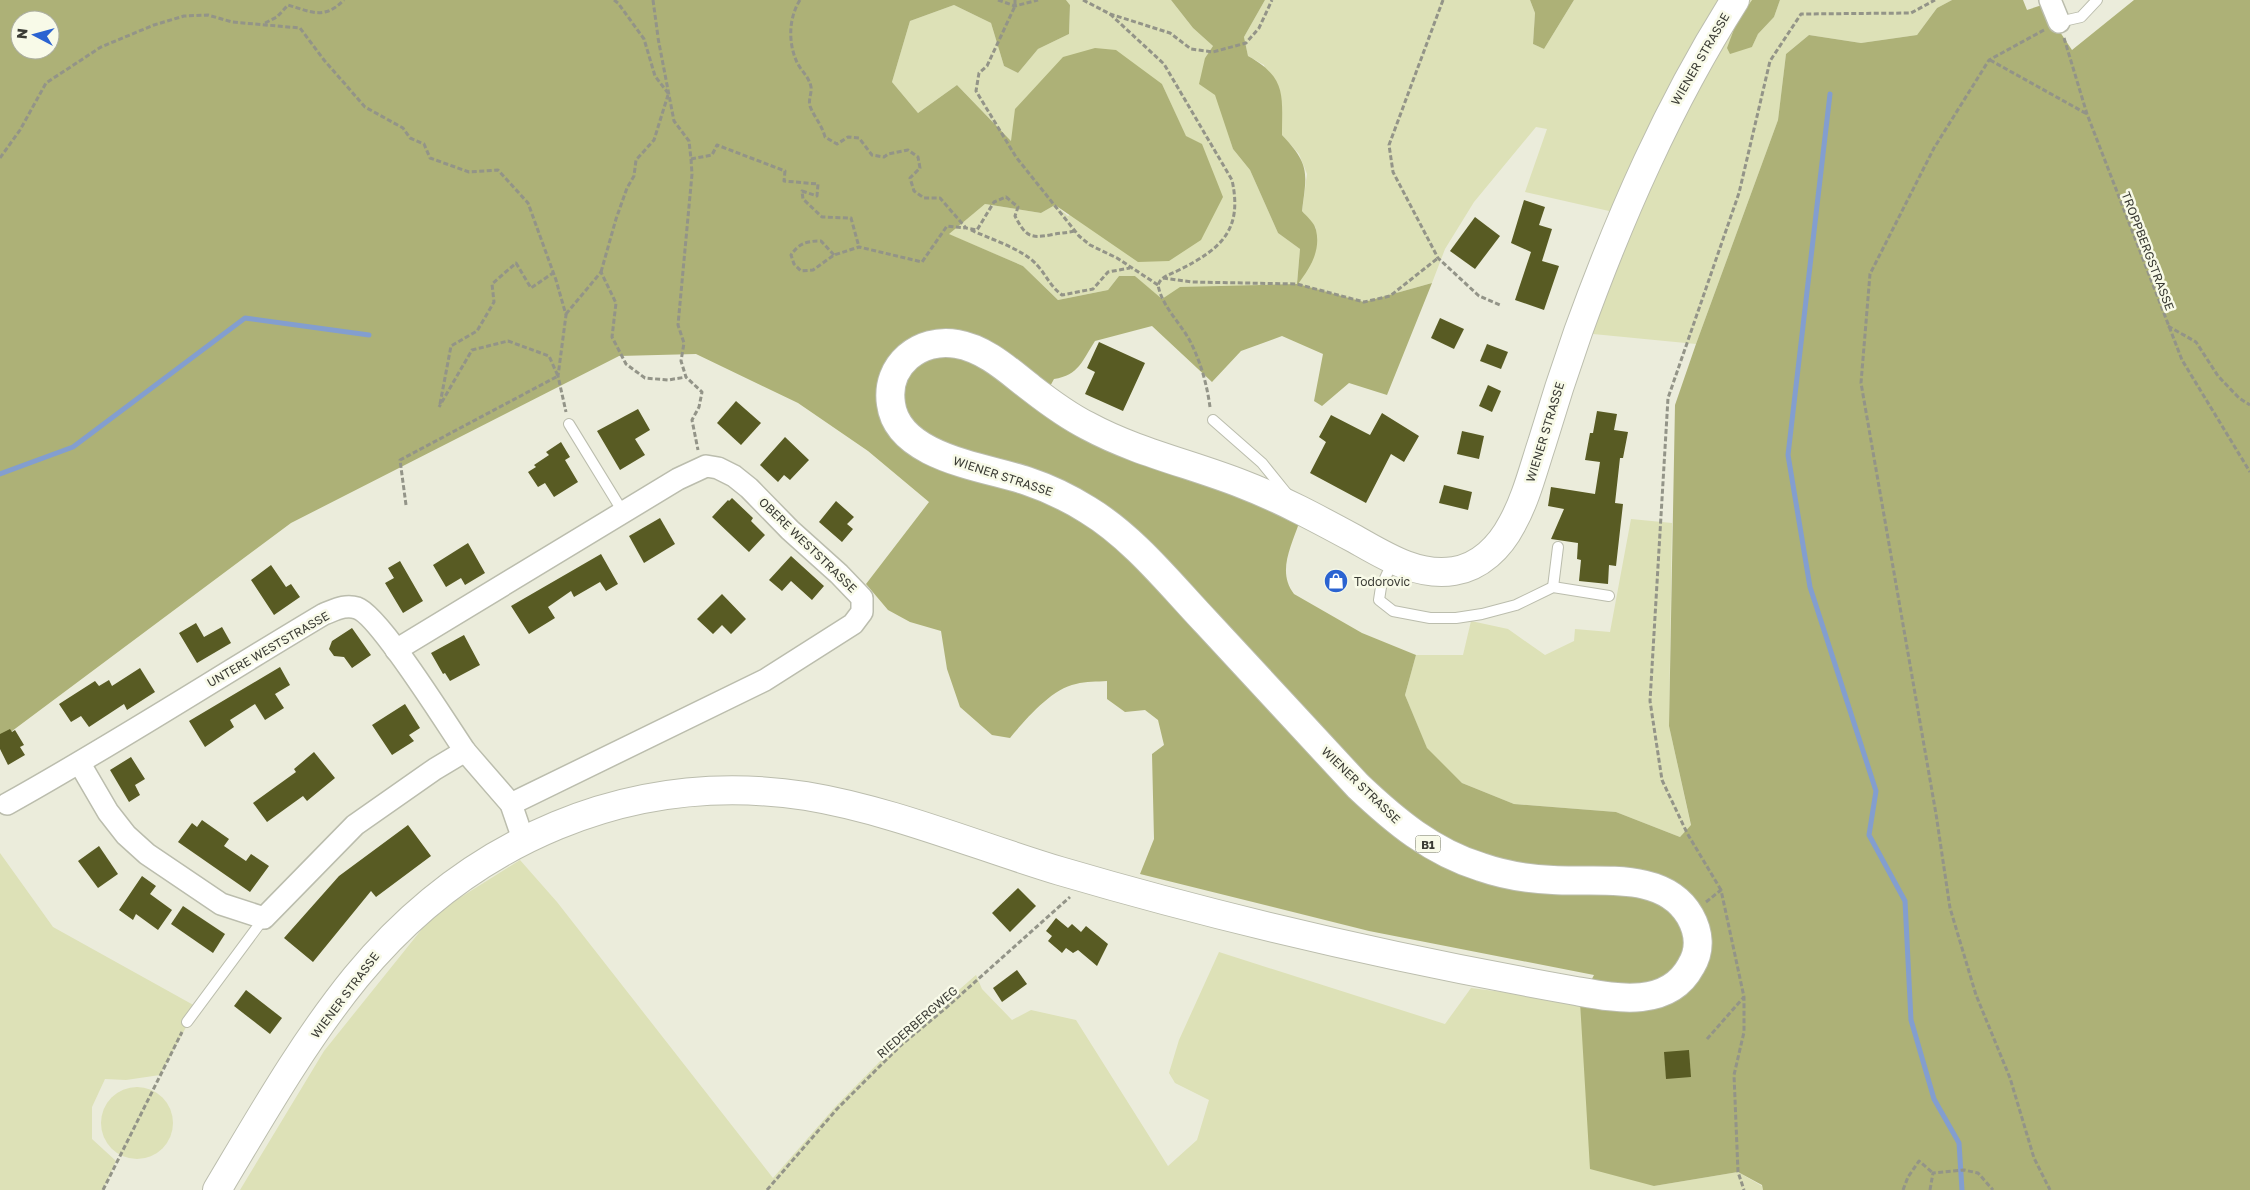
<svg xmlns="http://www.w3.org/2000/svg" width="2250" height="1190" font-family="'Golos Text',sans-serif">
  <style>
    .green { fill: #dde1b7 }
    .forest { fill: #adb177; fill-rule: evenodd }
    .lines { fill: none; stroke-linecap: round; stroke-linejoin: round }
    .stream { stroke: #839ecf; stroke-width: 5 }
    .building { fill: #585b23 }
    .lane-casing { stroke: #bbbdad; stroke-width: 12 }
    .street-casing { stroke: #bbbdad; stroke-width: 24 }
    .primary-casing { stroke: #bbbdad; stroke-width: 30 }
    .path { stroke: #939488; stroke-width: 3; stroke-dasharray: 5 2.5; stroke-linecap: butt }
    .lane { stroke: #fff; stroke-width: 10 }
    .street { stroke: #fff; stroke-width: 21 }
    .primary { stroke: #fff; stroke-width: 28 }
    .labels { text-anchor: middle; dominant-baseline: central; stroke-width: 5; stroke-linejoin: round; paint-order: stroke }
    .shield { fill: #f8fae8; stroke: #73746a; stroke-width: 1 }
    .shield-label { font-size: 11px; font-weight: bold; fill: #3a3b34 }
    .street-label { font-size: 12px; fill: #3a3b34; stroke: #f8fae8 }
    .poi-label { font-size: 12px; fill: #3a3b34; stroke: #f8fae8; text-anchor: start }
  </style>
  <rect width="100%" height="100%" fill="#ebecdb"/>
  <g class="green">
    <polygon points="1066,0 1171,0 1193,28 1213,46 1205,58 1233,149 1250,170 1278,233 1300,249 1297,283 1316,228 1302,211 1307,174 1299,154 1282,135 1264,65 1248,56 1244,37 1265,0 1530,0 1535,13 1533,44 1544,49 1574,0 1752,0 1737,21 1752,47 1758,34 1774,17 1780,0 1952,0 1937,8 1917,35 1861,43 1809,35 1786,54 1778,120 1696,344 1593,334 1589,330 1609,211 1525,192 1547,129 1536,127 1474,202 1445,249 1432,283 1364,302 1297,284 1162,300 1135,276 1119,276 1108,290 1058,300 1023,266 948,234 985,204 1041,213 1055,205 1068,216 1186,137 1162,84 1012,142 957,85 918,113 892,82 910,21 954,5 991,23 1004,66 1018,73 1038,49 1069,34 1070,5"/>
    <polygon points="1631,519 1672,523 1669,726 1691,826 1680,837 1616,812 1514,804 1462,783 1427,749 1405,695 1416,655 1463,655 1471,621 1508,629 1545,655 1574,641 1575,629 1610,632"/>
    <polygon points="0,853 53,927 197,1007 160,1075 126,1080 105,1079 92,1107 92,1139 116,1161 103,1190 0,1190"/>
    <polygon points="520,860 557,902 773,1178 835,1107 897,1044 976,975 982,989 1012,1020 1031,1010 1076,1020 1168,1166 1197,1140 1209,1100 1175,1083 1169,1073 1179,1040 1219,952 1445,1024 1471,988 1580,1002 1654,1186 1738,1172 1762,1186 1763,1190 240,1190 324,1051 434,914"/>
    <circle cx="137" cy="1123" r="36"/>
  </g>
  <g class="forest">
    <path d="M0,0h1066l4,5 -1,29 -31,15 -20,24 -14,-7 -13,-43 -37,-18 -44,16 -18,61 26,31 39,-28 54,56 4,-32 48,-52 32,-9 21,2 46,34 24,52 16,8 21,53 -22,43 -32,21 -31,1 -83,-57 -14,8 -56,-9 -36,30 74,32 35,34 50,-10 11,-14h16l27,23 18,-12 117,-3 3,-35 -22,-16 -28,-63 -17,-21 -18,-54 -16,-11 6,-26 8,-12 -20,-18 -22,-28h94l-21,37 4,19c39,22 34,39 34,79 28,30 25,37 20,76 4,5 13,12 14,19 5,21 -6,38 -18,54l66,18 68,-19 -45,112 -38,-12 -27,23 -8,-5 9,-47 -41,-18 -41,15 -29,31 -60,-56 -57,15c-13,20 -16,34 -41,38l-6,11 251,133c-8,24 -22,49 -5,71l68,39 54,22 -11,40 22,53 35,35 52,21 102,8 64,25 11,-12 -22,-99 6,-321 21,-61 82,-224 8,-66 23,-19 52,8 56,-8 20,-27 15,-8h71l4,10 15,-5 30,45 62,-50h116v1190h-487l-1,-5 -24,-13 -84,14 -64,-17 -10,-167 14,-27 -225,-44 -229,-57 14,-35 -2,-85 12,-9 -6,-25 -13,-10 -20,2 -18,-13v-18c-10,1 -21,0 -31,3 -25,5 -50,35 -66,54l-18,-3 -32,-28 -13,-38 -6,-38 -31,-9 -22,-12 -22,-26 63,-82 -61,-51 -70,-48 -102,-49 -77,2 -328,167 -291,217zM20,20h30v30h-30z"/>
    <polygon points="1530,0 1574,0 1544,49 1533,44 1535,13"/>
    <polygon points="1752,0 1780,0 1774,17 1758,34 1752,47 1730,54 1727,48 1737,21"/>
  </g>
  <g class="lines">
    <g class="stream">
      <polyline points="1830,94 1788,455 1810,587 1876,791 1869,835 1905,901 1911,1020 1934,1099 1959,1143 1962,1190"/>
      <polyline points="0,474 73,447 245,318 369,335"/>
    </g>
  </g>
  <g class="building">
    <polygon points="1524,200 1545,207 1539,225 1552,229 1542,261 1559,266 1544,310 1515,300 1531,252 1511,243"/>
    <polygon points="1475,217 1500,236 1475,269 1450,251"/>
    <polygon points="1440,318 1464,329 1454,349 1431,338"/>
    <polygon points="1099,342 1145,363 1123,411 1085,394 1095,372 1087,368"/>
    <polygon points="1487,344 1508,352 1501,369 1480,361"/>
    <polygon points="1488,385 1501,391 1492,412 1479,406"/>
    <polygon points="736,401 761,423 741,445 717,423"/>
    <polygon points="638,409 650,430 635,439 645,455 620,470 597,431"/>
    <polygon points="1597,411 1617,414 1614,430 1628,432 1623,458 1620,458 1615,503 1623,504 1616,566 1609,565 1608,584 1579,581 1581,560 1577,559 1578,543 1551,539 1564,509 1548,506 1551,487 1595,494 1600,462 1585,460 1590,433 1593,433"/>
    <polygon points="1382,413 1419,436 1404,462 1391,454 1366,503 1310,473 1326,442 1319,437 1331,415 1370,435"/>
    <polygon points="1462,431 1484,436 1479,459 1457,454"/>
    <polygon points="785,437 809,460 790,480 784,475 778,482 760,465"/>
    <polygon points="561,442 570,457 565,460 578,482 554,497 545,483 538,487 528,472 536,467 534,465 549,455 546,452"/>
    <polygon points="1444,485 1472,492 1468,510 1439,503"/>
    <polygon points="732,498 753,518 751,521 765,535 749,552 712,517 728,500 729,501"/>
    <polygon points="836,501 854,517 847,524 853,529 842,542 819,522"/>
    <polygon points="660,518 675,544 644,563 629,536"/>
    <polygon points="468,543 485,573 465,585 461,578 446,587 433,565"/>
    <polygon points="601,554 618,584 606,591 600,582 574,597 571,591 548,607 555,618 529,634 511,606"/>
    <polygon points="791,556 824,586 812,600 791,581 782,591 769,580"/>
    <polygon points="400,561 423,601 403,613 385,583 394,578 388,568"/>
    <polygon points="271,565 286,587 291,584 300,597 274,615 251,580"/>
    <polygon points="722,594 746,619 731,634 722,625 713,634 697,619"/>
    <polygon points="196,623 204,637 222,627 231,643 197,663 179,633"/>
    <polygon points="352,628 371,655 352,668 344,657 334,656 329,649 332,641"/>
    <polygon points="464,635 480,665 450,681 445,673 443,674 431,653"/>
    <polygon points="280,667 290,685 275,694 284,708 265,720 255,704 230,720 234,727 205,747 189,721"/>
    <polygon points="140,668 155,692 127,710 124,704 89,727 81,716 71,722 59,704 95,681 99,686 109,680 112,686"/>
    <polygon points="405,704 420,728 409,735 414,741 392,755 372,725"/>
    <polygon points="10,729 12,732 15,730 24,745 20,747 25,755 8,765 0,749 0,734"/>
    <polygon points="314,752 335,778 307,801 303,796 267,822 253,803 296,772 294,769"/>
    <polygon points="131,757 145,779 135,785 140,795 129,802 110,770"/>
    <polygon points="202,820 229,839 224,846 246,861 251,854 269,866 250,892 178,842 192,823 197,827"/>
    <polygon points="408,825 431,856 376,897 371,891 313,962 284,938 339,876"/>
    <polygon points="99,846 118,874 98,888 78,861"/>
    <polygon points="142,876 156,886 150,894 172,910 158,930 136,914 133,920 119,910"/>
    <polygon points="1018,888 1036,906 1010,932 992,913"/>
    <polygon points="183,906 225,934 213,953 171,924"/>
    <polygon points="1056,918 1068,928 1072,924 1081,932 1086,926 1108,944 1097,966 1078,950 1073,953 1066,948 1062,953 1048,941 1052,936 1046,931"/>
    <polygon points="1017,970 1027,984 1002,1002 993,988"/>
    <polygon points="246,990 282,1018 270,1034 234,1006"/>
    <polygon points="1689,1050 1691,1077 1666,1079 1664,1052"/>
  </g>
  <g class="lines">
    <g class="lane-casing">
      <g id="lane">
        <polyline points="2059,22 2081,17 2097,0"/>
        <polyline points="1213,420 1262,463 1287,494"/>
        <polyline points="569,424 623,512"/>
        <polyline points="1393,561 1381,587 1379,600 1393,611 1430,618 1456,618 1482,614 1516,605 1553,587 1609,596"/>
        <polyline points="1553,587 1558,547"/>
        <polyline points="187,1022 264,918"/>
      </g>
    </g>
    <g class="street-casing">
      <g id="street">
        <polyline points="2050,0 2059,22"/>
        <polyline points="396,650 678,479 706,466 718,468 734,476 749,488 790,530 839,574 862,598 862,612 853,624 765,680 511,804"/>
        <polyline points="80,764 108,812 126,835 147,854 221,904 264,918 355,825 435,769 465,751 511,804 523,839"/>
        <path d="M7,804c108,-60 211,-127 317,-190 11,-4 21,-10 33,-6 22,7 91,118 108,143"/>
      </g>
    </g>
    <g class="primary-casing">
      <path id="primary" d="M217,1190c43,-72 86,-148 139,-213 112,-136 274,-208 450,-181 85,14 171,50 254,75 170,50 342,89 516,120 39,7 92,18 115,-25 10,-16 8,-34 -1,-50 -26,-46 -93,-33 -137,-36 -24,-1 -49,-5 -72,-13 -49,-15 -86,-46 -123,-81 -50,-54 -101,-109 -151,-163 -37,-39 -73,-85 -119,-113 -19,-12 -40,-22 -61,-29 -41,-14 -129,-23 -136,-77 -6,-39 29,-67 66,-60 29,5 52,27 74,44 18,14 37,28 57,38 48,26 103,38 154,58 39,15 76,35 113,55 30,17 63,38 99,32 26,-4 46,-24 58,-47 14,-25 21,-54 30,-81 11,-37 23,-74 36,-111 42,-116 91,-228 157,-332"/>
    </g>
    <g class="path">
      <polyline points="614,0 618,3 644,39 655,76 668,93"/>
      <polyline points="653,0 658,37"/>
      <path d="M800,0c-11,17 -12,41 -4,60 3,9 13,16 15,27 1,6 -3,13 -1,19 4,11 12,19 15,31l12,7 11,-7 11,1 13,17 12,2 4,-3 20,-4 10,7 2,11 -10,10 4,13 10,7h16l26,30 11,2 17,-28 12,-5 12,10 -3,9c10,19 14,23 35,19 9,-2 16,-2 25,-4"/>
      <polyline points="998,0 1015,6 1038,0"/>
      <polyline points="1015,0 1015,6 987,66 979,73 976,91 1016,157 1079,236 1090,245 1117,258 1158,285"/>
      <polyline points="1083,0 1110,14 1170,33 1191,49 1213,52 1246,43 1259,28 1272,0"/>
      <polyline points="1443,0 1389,145 1393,172 1438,258 1479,296 1500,305"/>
      <path d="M1110,14l54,50 68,116c11,50 -11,69 -53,90 -9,5 -17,5 -21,15 4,22 23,38 33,58 10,20 16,42 19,64"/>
      <path d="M265,23l12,-6 11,-12c24,7 36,15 56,-5"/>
      <polyline points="2044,30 1989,60 1934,148 1870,274 1861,383 1936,814 1950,908 1976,995 2010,1078 2034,1158 2050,1190"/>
      <polyline points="658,38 674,121 689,141 691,159 692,174 678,325 684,343 681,361 686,377 702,392 699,407 692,420 698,450"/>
      <polyline points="2064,38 2087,114 2182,360 2250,472"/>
      <polyline points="1990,60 2087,114"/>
      <polyline points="0,158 20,130 46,83 101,47 154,25 184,16 208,15 232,22 300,28 324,60 365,107 403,128 410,138 424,144 430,158 469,172 498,170 528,203 556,280 566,315 558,376 566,412"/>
      <polyline points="691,159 712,155 717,145 785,171 784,181 818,184 817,196 802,191 803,199 822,217 851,218 859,247"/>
      <path d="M971,230c19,9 52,19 66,35 10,11 12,20 25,30l31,-6 15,-17 22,-4"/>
      <path d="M834,255l-13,-14c-14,0 -22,2 -30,14l3,9 7,7 12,-1 21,-15 25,-8 63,15 25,-36 18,2"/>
      <polyline points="601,272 616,219 627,188 634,176 636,160 654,140 668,95"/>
      <polyline points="1163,278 1192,282 1297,284 1364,302 1390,296 1438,258"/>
      <polyline points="566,314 601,272 616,303 612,337 626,364 645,378 668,380 686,377"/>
      <polyline points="2168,326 2196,342 2218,376 2239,398 2250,405"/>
      <polyline points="440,404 451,346 477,331 494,302 492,284 516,263 531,288 553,273"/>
      <polyline points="406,505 400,460 558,376 549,356 508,341 472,350 439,407"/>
      <polyline points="1721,890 1687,833 1662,780 1650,701 1668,398 1739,193 1770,61 1801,14 1911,13 1935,0"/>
      <polyline points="1706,902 1721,890 1744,997 1744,1032 1734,1075 1738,1172 1744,1190"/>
      <polyline points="1707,1039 1744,997"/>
      <polyline points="103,1190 182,1032"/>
      <polyline points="767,1190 837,1109 900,1046 947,1007 1070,897"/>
      <polyline points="1903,1190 1908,1177 1919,1161 1933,1173"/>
      <polyline points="1930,1190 1933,1173 1964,1170 1978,1173 1993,1190"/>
    </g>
    <use href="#lane" class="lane"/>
    <use href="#street" class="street"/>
    <use href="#primary" class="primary"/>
  </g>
  <defs>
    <g id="shop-disc" transform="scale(1.25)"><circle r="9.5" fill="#2b63d1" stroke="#f8fae8"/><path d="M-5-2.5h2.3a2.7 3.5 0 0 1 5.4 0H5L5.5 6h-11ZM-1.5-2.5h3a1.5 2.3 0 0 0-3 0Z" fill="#fff"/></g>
  </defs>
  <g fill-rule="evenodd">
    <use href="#shop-disc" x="1336" y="581"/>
  </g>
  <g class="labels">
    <rect class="shield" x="1415.5" y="835.5" width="25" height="17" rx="4"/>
    <g class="shield-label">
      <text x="1428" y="844">B1</text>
    </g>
    <g class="street-label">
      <text transform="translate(1700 59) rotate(-60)">WIENER STRASSE</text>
      <text transform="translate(2148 251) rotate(69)">TROPPBERGSTRASSE</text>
      <text transform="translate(1545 432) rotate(-73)">WIENER STRASSE</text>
      <text transform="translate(1003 476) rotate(18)">WIENER STRASSE</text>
      <text transform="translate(808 545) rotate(44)">OBERE WESTSTRASSE</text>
      <text transform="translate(268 649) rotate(-30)">UNTERE WESTSTRASSE</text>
      <text transform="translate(1361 785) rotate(44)">WIENER STRASSE</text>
      <text transform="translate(345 995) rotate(-53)">WIENER STRASSE</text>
      <text transform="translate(917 1022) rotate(-41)">RIEDERBERGWEG</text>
    </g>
    <g class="poi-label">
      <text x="1354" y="581">Todorovic</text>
    </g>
  </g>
  <g transform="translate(35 35) rotate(276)"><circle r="24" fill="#f8fae8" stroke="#acaea0"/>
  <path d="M0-4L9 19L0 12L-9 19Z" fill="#2b63d1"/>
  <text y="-8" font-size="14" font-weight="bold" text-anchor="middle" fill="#3a3b34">N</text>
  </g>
</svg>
